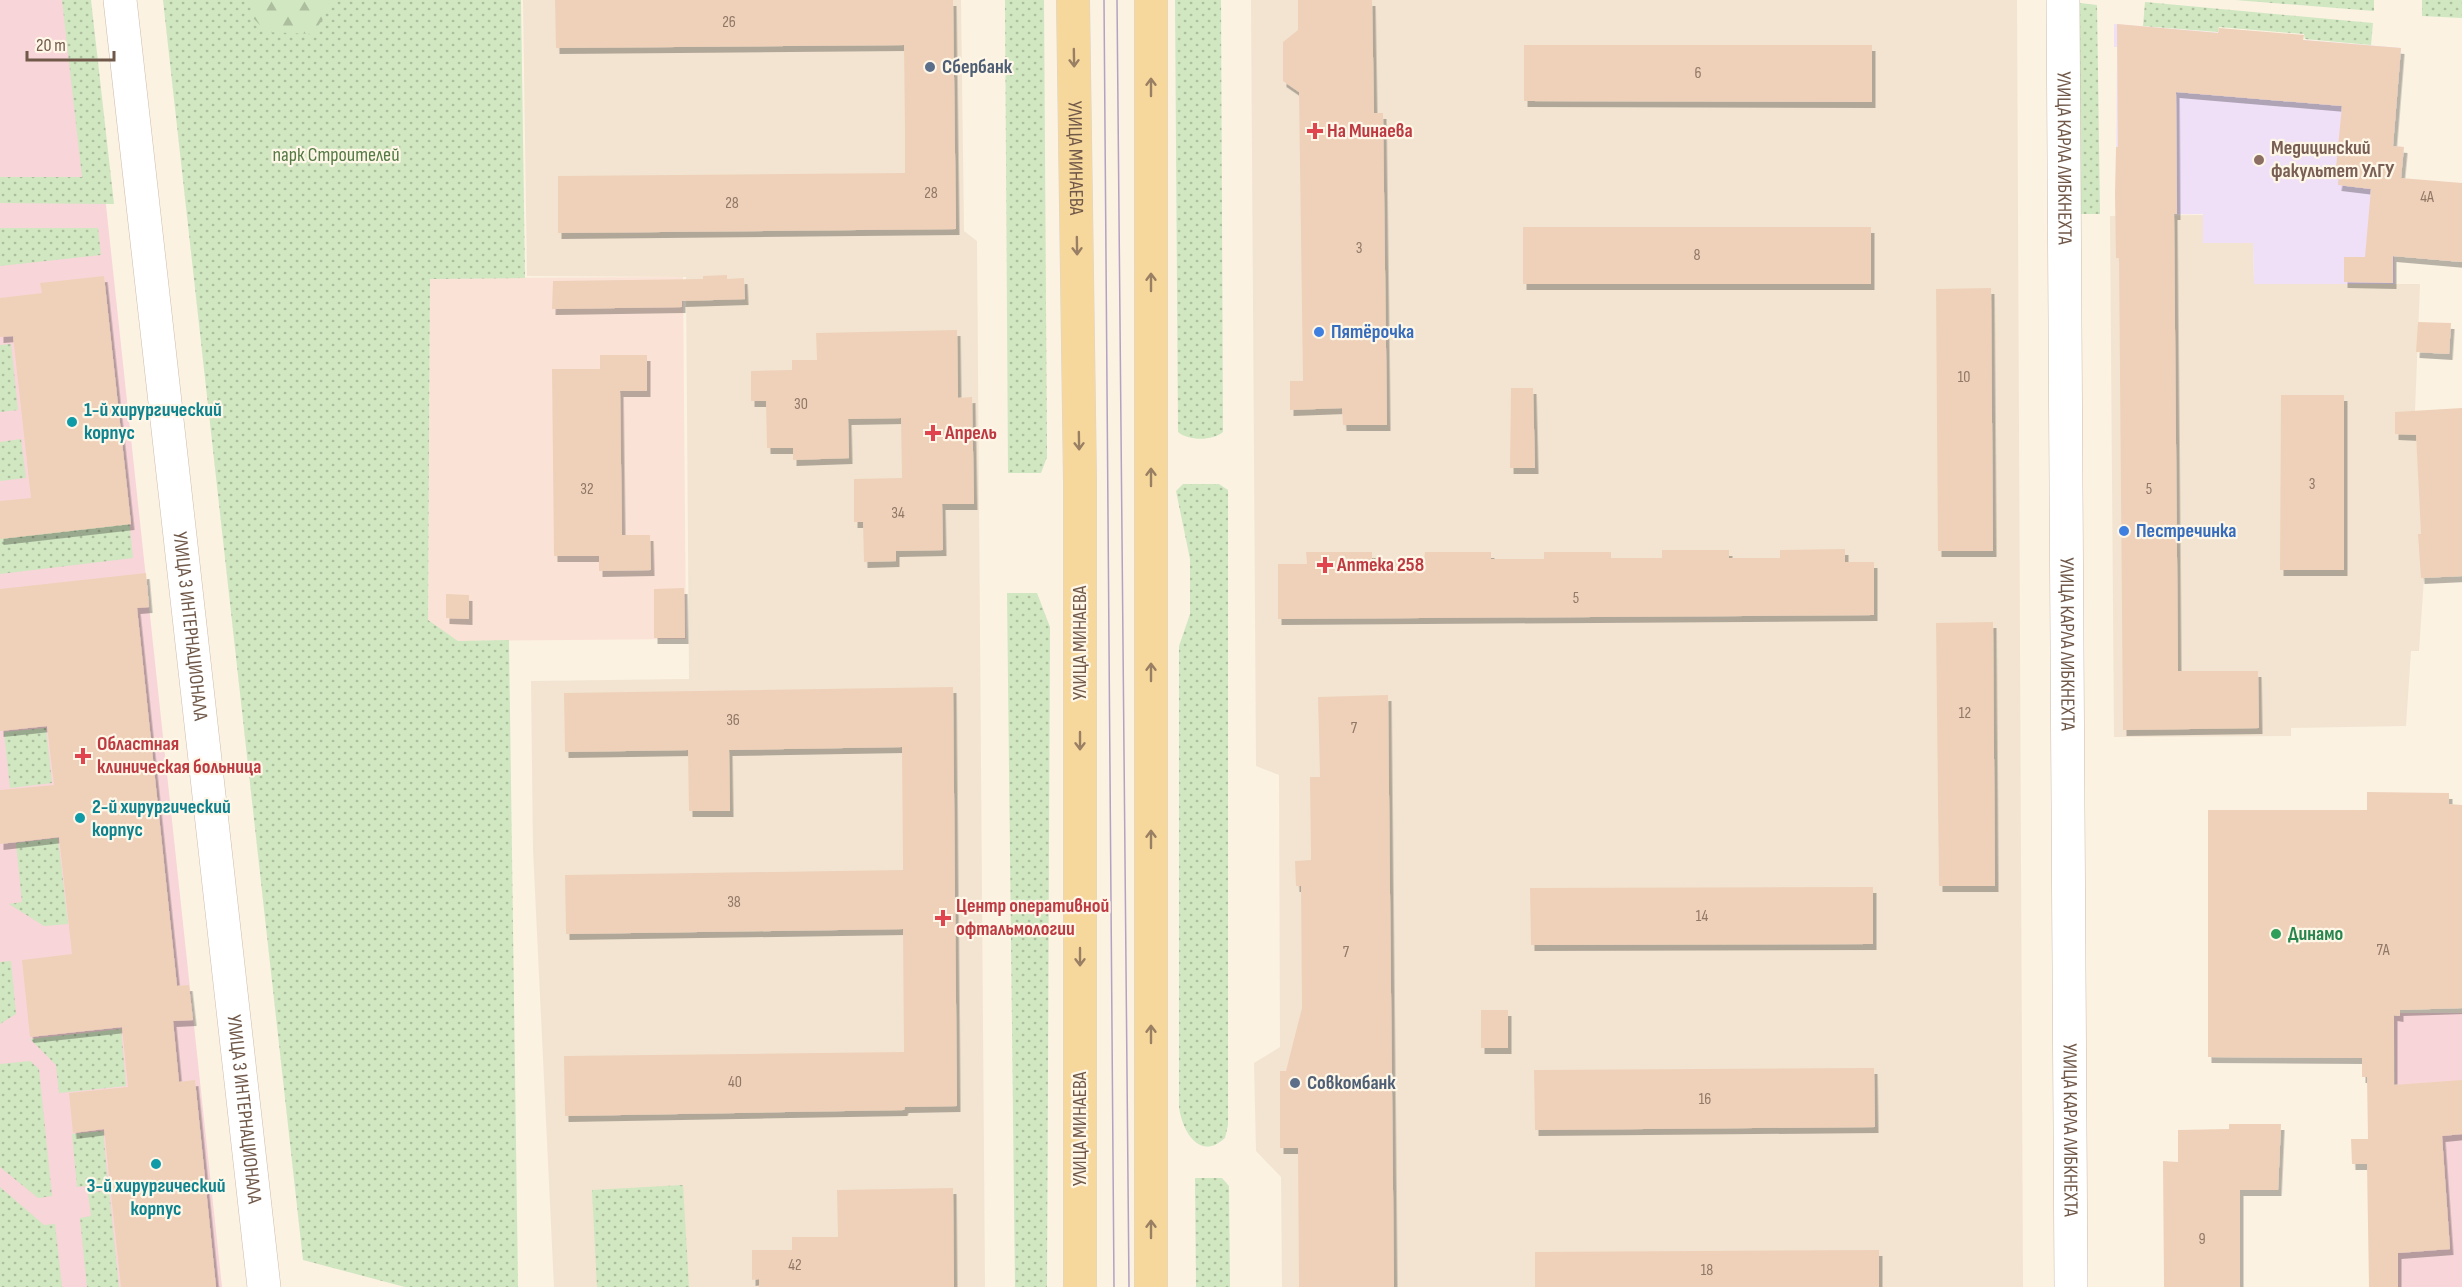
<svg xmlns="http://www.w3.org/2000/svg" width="2462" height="1287" font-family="'Sofia Sans Condensed',sans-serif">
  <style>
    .residential { fill: #f2e4d0 }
    .commercial { fill: #fbe2d6 }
    .education { fill: #efdff7 }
    .medical { fill: #f8d5d8 }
    .green { fill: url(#green-dots) }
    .forest { fill: url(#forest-firs) }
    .building { fill: #efd1ba; filter: url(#shadow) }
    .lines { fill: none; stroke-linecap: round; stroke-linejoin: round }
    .minor-casing { stroke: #cdbcac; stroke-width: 34 }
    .primary-casing { stroke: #dad4d0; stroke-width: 34 }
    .minor { stroke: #fff; stroke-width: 33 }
    .primary { stroke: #f7d89c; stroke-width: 33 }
    .tram { stroke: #b4a1c3; stroke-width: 1.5 }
    .oneway { stroke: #997f63 }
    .service-dot { fill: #5c6f8a; stroke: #fef6e7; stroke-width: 2 }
    .health-dot { fill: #e0444e; stroke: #fef6e7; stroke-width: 2 }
    .education-dot { fill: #8d6e63; stroke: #fef6e7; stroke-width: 2 }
    .shop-dot { fill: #3f7fe0; stroke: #fef6e7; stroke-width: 2 }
    .culture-dot { fill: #0f9aa8; stroke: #fef6e7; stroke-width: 2 }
    .leisure-dot { fill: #2e9e5b; stroke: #fef6e7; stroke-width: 2 }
    .labels { text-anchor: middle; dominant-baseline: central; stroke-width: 4.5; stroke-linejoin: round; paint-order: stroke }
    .number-label { font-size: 16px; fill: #907766 }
    .service-label { font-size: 20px; font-weight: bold; fill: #4e5e75; stroke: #fef6e7; text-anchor: start }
    .health-label { font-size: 20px; font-weight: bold; fill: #be3a42; stroke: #fef6e7; text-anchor: start }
    .education-label { font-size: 20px; font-weight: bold; fill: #785e54; stroke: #fef6e7; text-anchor: start }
    .park-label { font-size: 20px; fill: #547b45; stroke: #fef6e7 }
    .street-label { font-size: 20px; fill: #71594a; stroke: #fef6e7 }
    .shop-label { font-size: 20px; font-weight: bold; fill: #366cbe; stroke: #fef6e7; text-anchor: start }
    .culture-label { font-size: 20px; font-weight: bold; fill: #0d838f; stroke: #fef6e7; text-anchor: start }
    .leisure-label { font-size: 20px; font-weight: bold; fill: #27864d; stroke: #fef6e7; text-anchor: start }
  </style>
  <defs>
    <pattern id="green-dots" width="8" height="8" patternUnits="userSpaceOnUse" patternTransform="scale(1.5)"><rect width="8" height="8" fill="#d0e7c1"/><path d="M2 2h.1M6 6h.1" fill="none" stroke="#adbe9f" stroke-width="1.8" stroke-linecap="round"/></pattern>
    <pattern id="forest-firs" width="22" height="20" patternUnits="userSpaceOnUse" patternTransform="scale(1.5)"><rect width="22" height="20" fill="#d0e7c1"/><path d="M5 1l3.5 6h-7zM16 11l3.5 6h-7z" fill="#adbe9f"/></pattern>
    <filter id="shadow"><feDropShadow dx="3.5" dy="6" stdDeviation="0" flood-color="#0004"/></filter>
  </defs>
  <rect width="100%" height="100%" fill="#fbf2e2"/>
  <g class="residential">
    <polygon points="523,0 961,0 964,231 977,241 985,1287 554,1287 533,850 531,681 689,679 686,277 527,276"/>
    <polygon points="1251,0 2017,0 2023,1287 1282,1287 1281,1177 1256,1151 1254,1063 1280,1047 1279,775 1256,766"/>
    <polygon points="2203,215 2203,243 2253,243 2254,284 2420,284 2415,411 2424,578 2419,651 2411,651 2406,726 2291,728 2291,736 2114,737 2110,216"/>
  </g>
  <polygon class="commercial" points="683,277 686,639 458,641 428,621 430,278"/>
  <polygon class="education" points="2114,24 2401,48 2393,146 2404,147 2394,248 2395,284 2254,284 2253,243 2203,243 2203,214 2116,215 2117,47 2114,47"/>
  <g class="medical">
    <polygon points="0,0 84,0 222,1287 0,1287"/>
    <polygon points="2400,1013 2462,1013 2462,1287 2398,1287 2394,1016 2400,1016"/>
  </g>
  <g class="green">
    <polygon points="62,0 91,0 114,204 0,203 0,177 82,177"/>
    <polygon points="163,0 521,0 525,278 430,279 428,620 458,641 509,640 518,1287 405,1287 303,1260"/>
    <polygon points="1005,0 1044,0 1047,457 1041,473 1008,473"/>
    <path d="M1175,0h46l2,432c-10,9 -35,9 -45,0z"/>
    <polygon points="2235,0 2374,0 2374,11"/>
    <polygon points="2422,0 2462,0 2462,18 2422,16"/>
    <polygon points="2145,2 2373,23 2371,45 2305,39 2304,34 2219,27 2218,32 2143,26"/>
    <polygon points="2080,3 2097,5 2100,214 2079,214"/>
    <polygon points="0,228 98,228 101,255 0,266"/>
    <polygon points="11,344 18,410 0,412 0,345"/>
    <polygon points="21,439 26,478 0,481 0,442"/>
    <path d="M1183,484h36l9,6v635l-3,13c-26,24 -43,-8 -46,-31v-461l11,-32v-55l-14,-68z"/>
    <polygon points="129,518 133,558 0,574 0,533"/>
    <polygon points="1007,593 1037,593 1050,627 1047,1287 1015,1287"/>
    <polygon points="46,728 52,783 10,788 4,732"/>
    <polygon points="58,838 68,924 44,926 9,904 22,902 16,843"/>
    <polygon points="11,961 16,1014 0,1024 0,962"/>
    <polygon points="121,1029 126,1086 59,1093 56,1065 30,1039"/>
    <polygon points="30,1061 39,1069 52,1196 38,1198 0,1167 0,1064"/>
    <polygon points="103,1131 108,1184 77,1187 72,1134"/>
    <polygon points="1195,1178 1222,1178 1229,1186 1230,1287 1196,1287"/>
    <polygon points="683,1185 689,1287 597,1287 592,1190"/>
    <polygon points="0,1187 44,1225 55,1224 62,1287 0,1287"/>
    <polygon points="109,1190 119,1287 87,1287 80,1218 91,1216 88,1193"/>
  </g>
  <polygon class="forest" points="251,0 330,0 323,19 312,34 267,32 253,18"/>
  <g class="building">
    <polygon points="555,0 953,0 956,229 558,233 558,176 905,173 905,133 904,45 556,48"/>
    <polygon points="1298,0 1372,0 1374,113 1383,113 1387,425 1343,425 1342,408 1290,410 1290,381 1303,381 1299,92 1283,81 1283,42 1298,30"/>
    <polygon points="2117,24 2218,33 2219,28 2304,35 2303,40 2401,48 2393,146 2404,147 2401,178 2462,183 2462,262 2393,256 2393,283 2344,282 2344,257 2365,257 2371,189 2338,185 2339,179 2335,178 2342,106 2176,92 2177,214 2174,214 2178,671 2258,671 2259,728 2123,730 2119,258 2116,258 2115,194 2116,147 2118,147"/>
    <polygon points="1524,45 1872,45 1872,102 1524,101"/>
    <rect x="1523" y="227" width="348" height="57"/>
    <polygon points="727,275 727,279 744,278 745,299 682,301 682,307 552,309 553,281 703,279 703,276"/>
    <polygon points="104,276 131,524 0,539 0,501 31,498 13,336 0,337 0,298 42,293 40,283"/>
    <polygon points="1991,288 1993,551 1938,551 1936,289"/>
    <polygon points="2418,322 2451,323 2449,354 2416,352"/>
    <polygon points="957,330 958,398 972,397 974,504 942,504 943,550 896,551 896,561 864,562 863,522 854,522 854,479 902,478 901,418 848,419 849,458 793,460 793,448 767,448 766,401 751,401 751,371 792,370 792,360 817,360 816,333"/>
    <polygon points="600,355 647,355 647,391 620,391 622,535 650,535 651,570 599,571 599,556 554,556 552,369 600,369"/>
    <polygon points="1511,388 1533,388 1535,468 1510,468"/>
    <polygon points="2281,395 2344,395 2344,570 2280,570"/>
    <polygon points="2462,408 2462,576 2421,578 2418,534 2421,534 2416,435 2395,434 2395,412"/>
    <polygon points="1845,549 1845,562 1874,562 1874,615 1278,619 1278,564 1307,564 1306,552 1372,552 1372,560 1424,560 1425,552 1491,552 1491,559 1544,559 1544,552 1611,552 1611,558 1662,558 1662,550 1729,550 1729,558 1780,558 1780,550"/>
    <polygon points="146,573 149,607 137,608 177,986 189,985 193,1020 173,1021 179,1082 195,1080 216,1287 121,1287 104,1129 73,1133 69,1093 128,1087 122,1027 30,1037 22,960 72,954 59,837 0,844 0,790 54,785 47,726 0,731 0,589"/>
    <polygon points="684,588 685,638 654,638 654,589"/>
    <polygon points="446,594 469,595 469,619 446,618"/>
    <polygon points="1993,622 1995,886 1939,886 1936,623"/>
    <polygon points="953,687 957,1106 905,1107 904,1110 565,1116 564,1056 904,1052 903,929 566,934 565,875 903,870 902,747 729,750 730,811 689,811 688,750 565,752 564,693"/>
    <polygon points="1388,695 1394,1287 1299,1287 1298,1148 1280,1148 1280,1071 1286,1071 1302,1008 1301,886 1296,886 1295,861 1311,860 1310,777 1320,777 1318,697"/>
    <polygon points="2367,792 2449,793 2449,804 2462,805 2462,1008 2400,1010 2400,1016 2394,1015 2394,1085 2462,1080 2462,1134 2442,1136 2450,1249 2398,1253 2398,1287 2369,1287 2367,1164 2352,1164 2351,1139 2368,1139 2367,1077 2362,1077 2362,1058 2208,1057 2208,810 2367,810"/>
    <polygon points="1873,887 1873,944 1531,945 1530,888"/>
    <rect x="1481" y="1010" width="27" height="38"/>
    <polygon points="1874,1068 1875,1127 1535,1130 1534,1070"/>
    <polygon points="2229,1124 2281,1124 2278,1190 2240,1190 2240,1287 2164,1287 2163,1161 2178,1162 2178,1130 2229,1129"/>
    <polygon points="953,1188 954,1287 759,1287 759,1279 752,1280 752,1250 792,1250 792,1237 838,1237 837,1190"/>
    <polygon points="1879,1250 1879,1287 1535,1287 1535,1252"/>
  </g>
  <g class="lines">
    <g class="minor-casing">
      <g id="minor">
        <path id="s1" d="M120,0l144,1287"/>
        <path id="s2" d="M2063,0l8,1287"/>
      </g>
    </g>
    <g class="primary-casing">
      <g id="primary">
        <path id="s3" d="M1073,0l7,481v806"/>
        <polyline points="1151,0 1151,1287"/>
      </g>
    </g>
    <use href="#minor" class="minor"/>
    <use href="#primary" class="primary"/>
    <g class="tram">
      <polyline points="1104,0 1114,1287"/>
      <polyline points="1117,0 1129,1287"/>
    </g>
  </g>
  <defs><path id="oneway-shaft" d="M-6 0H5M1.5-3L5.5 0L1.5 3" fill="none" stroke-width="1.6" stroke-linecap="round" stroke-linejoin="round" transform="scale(1.5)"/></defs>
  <g class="oneway">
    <use href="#oneway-shaft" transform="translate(1074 58) rotate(89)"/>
    <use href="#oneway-shaft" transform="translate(1151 87) rotate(-90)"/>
    <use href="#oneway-shaft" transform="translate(1077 246) rotate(89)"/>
    <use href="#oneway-shaft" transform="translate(1151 282) rotate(-90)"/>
    <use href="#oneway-shaft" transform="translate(1079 441) rotate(89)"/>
    <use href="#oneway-shaft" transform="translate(1151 477) rotate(-90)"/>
    <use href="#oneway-shaft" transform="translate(1151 672) rotate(-90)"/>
    <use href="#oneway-shaft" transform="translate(1080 741) rotate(90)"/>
    <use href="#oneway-shaft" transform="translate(1151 839) rotate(-90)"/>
    <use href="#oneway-shaft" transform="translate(1080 957) rotate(90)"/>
    <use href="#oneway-shaft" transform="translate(1151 1034) rotate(-90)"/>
    <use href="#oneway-shaft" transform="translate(1151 1229) rotate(-90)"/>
  </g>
  <g class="service-dot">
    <circle cx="930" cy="67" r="6"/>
    <circle cx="1295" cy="1083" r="6"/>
  </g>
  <g class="health-dot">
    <path d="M1312 122h6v6h6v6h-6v6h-6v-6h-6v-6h6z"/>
    <path d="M930 424h6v6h6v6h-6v6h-6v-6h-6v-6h6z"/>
    <path d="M1322 556h6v6h6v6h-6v6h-6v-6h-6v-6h6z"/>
    <path d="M80 747h6v6h6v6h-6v6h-6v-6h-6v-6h6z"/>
    <path d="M940 909h6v6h6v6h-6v6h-6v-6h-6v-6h6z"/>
  </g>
  <circle class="education-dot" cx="2259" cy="160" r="6"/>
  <g class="shop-dot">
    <circle cx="1319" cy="332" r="6"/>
    <circle cx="2124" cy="531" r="6"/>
  </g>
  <g class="culture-dot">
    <circle cx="72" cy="422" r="6"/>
    <circle cx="80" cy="818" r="6"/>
    <circle cx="156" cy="1164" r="6"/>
  </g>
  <circle class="leisure-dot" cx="2276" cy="934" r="6"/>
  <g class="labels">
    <g class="number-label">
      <text x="729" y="22">26</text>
      <text x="1698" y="73">6</text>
      <text x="931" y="193">28</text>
      <text x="2427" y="197">4А</text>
      <text x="732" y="203">28</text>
      <text x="1359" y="248">3</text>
      <text x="1697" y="255">8</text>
      <text x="1964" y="377">10</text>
      <text x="801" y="404">30</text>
      <text x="2312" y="484">3</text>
      <text x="587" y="489">32</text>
      <text x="2149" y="489">5</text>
      <text x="898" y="513">34</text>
      <text x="1576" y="598">5</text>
      <text x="1965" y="713">12</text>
      <text x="733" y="720">36</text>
      <text x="1354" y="728">7</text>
      <text x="734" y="902">38</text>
      <text x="1702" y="916">14</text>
      <text x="2383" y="950">7А</text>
      <text x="1346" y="952">7</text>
      <text x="735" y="1082">40</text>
      <text x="1705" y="1099">16</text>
      <text x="2202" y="1239">9</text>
      <text x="795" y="1265">42</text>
      <text x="1707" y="1270">18</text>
    </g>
    <g class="service-label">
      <text x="942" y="67">Сбербанк</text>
      <text x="1307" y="1083">Совкомбанк</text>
    </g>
    <g class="health-label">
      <text x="1327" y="131">На Минаева</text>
      <text x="945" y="433">Апрель</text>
      <text x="1337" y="565">Аптека 258</text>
      <text x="97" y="744">Областная<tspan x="97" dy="23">клиническая больница</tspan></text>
      <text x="956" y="906">Центр оперативной<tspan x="956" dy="23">офтальмологии</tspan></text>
    </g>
    <g class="education-label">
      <text x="2271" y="148">Медицинский<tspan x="2271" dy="23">факультет УлГУ</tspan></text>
    </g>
    <g class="park-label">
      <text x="336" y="155">парк Строителей</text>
    </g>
    <g class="street-label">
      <text stroke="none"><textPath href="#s3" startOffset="158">УЛИЦА МИНАЕВА</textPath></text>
      <text stroke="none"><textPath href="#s2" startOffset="158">УЛИЦА КАРЛА ЛИБКНЕХТА</textPath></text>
      <text stroke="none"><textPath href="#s1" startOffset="630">УЛИЦА 3 ИНТЕРНАЦИОНАЛА</textPath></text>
      <text transform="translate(1080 643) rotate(-90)">УЛИЦА МИНАЕВА</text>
      <text stroke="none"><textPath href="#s2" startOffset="644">УЛИЦА КАРЛА ЛИБКНЕХТА</textPath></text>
      <text stroke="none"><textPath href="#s1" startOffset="1116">УЛИЦА 3 ИНТЕРНАЦИОНАЛА</textPath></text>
      <text transform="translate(1080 1129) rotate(-90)">УЛИЦА МИНАЕВА</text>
      <text stroke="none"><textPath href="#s2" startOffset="1130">УЛИЦА КАРЛА ЛИБКНЕХТА</textPath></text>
    </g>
    <g class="shop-label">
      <text x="1331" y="332">Пятёрочка</text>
      <text x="2136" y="531">Пестречинка</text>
    </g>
    <g class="culture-label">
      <text x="84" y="410">1-й хирургический<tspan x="84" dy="23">корпус</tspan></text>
      <text x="92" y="807">2-й хирургический<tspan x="92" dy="23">корпус</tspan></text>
      <text x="156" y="1186" text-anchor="middle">3-й хирургический<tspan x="156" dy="23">корпус</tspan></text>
    </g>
    <g class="leisure-label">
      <text x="2288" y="934">Динамо</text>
    </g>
  </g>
  <path d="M27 51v9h87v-9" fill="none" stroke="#71594a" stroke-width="3"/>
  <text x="36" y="51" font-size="18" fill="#71594a" stroke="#fef6e7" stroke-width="4.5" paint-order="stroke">20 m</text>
</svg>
